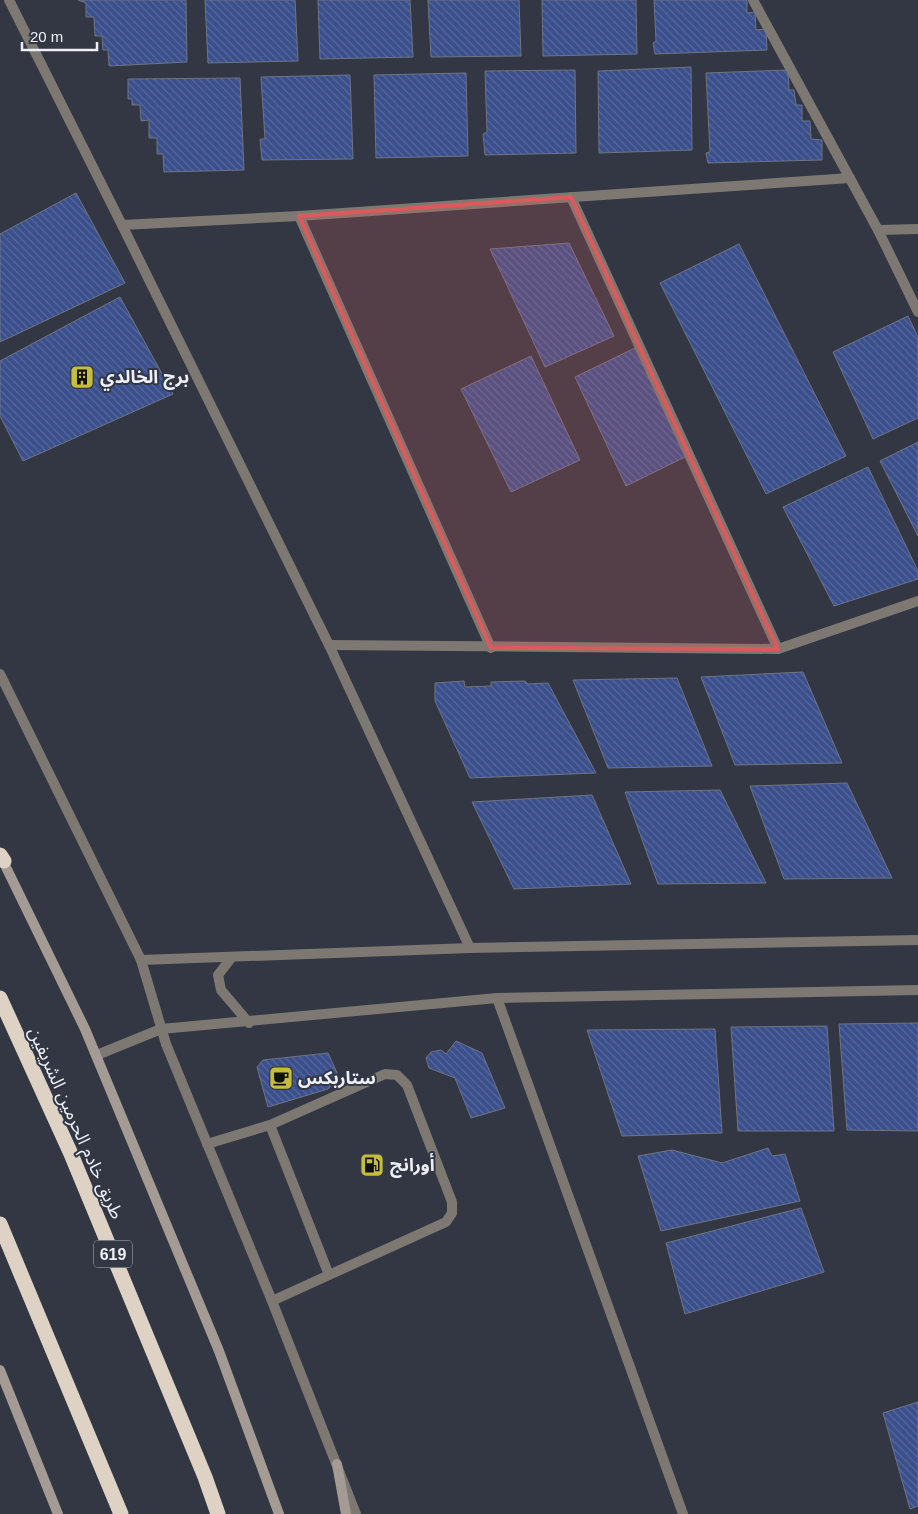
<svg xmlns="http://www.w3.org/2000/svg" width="918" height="1514" font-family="Arial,'Noto Sans Arabic',sans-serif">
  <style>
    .building { fill: url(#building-back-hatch); stroke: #6f7483 }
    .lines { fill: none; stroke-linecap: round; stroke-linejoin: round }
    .service { stroke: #7d7872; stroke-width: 10 }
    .minor { stroke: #7d7872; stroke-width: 10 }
    .secondary { stroke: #a49c94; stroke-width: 10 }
    .motorway { stroke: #ded2c4; stroke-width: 15 }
    .marked { fill: #dc5a5c; fill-opacity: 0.2; stroke: #dc5a5c; stroke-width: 4; stroke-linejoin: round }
    .labels { text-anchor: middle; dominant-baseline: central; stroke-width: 4; stroke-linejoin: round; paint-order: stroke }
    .shield { fill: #323743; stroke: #b5b8c2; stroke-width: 1 }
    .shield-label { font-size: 16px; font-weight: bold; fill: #edf0f9 }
    .poi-label { font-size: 18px; font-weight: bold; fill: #edf0f9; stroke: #323743; text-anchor: start }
    .street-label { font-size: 18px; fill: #edf0f9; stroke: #323743 }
  </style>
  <defs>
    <pattern id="building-back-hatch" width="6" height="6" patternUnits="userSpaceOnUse" patternTransform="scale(1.25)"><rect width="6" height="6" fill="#3a4f8b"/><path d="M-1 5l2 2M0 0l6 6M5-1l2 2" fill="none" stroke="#57699c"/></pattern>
  </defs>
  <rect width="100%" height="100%" fill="#323743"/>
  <g class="building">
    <polygon points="78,0 186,0 187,62 109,66 108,50 103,50 102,36 95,36 94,17 86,17 86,3"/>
    <polygon points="205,0 295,0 298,61 208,63"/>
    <polygon points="318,0 410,0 413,57 320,59"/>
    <polygon points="428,0 519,0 521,56 431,57"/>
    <polygon points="542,0 636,0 637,54 543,56"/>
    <polygon points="654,0 747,0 747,13 755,12 756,30 766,29 767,50 655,54 653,43 656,41"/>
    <polygon points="691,67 692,150 599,153 598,71"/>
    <polygon points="575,70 576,153 485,155 483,134 487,132 485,71"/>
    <polygon points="788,70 789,90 794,90 796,105 802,105 802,121 810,121 811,139 822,140 822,160 708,163 706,153 710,152 706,73"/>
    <polygon points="466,73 468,156 376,158 374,75"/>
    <polygon points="350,75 353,159 262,160 260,139 265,139 261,77"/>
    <polygon points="240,78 244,170 164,172 163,154 157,154 157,138 149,138 149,120 141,121 140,105 132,105 132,99 128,99 128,79"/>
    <polygon points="76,193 125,283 0,342 0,234"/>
    <polygon points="569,243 614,336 545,367 490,249"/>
    <polygon points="739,244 846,456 766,494 660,283"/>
    <polygon points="120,297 173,394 23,461 0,416 0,361"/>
    <polygon points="908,316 918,337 918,418 873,439 833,352"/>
    <polygon points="637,347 687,456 626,486 575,377"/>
    <polygon points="531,356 580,460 511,492 461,389"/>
    <polygon points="918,442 918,536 880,461"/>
    <polygon points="868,467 918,571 918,579 834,606 783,507"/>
    <polygon points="803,672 842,763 735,765 701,677"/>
    <polygon points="677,678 712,766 608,768 573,680"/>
    <polygon points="464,681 465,687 491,686 491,682 525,681 528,684 548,683 596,773 470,778 435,701 435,683"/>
    <polygon points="847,783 892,878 784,879 750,786"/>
    <polygon points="720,790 766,883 658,884 625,792"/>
    <polygon points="592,795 631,884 514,889 472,802"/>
    <polygon points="918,1023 918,1131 847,1130 839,1024"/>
    <polygon points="827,1026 834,1131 738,1131 731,1027"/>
    <polygon points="715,1029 722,1133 622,1136 587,1030"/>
    <polygon points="456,1041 482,1053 505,1108 471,1118 455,1078 429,1068 426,1058 431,1052 441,1050 446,1054"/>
    <polygon points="328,1053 339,1077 328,1089 268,1107 257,1067 263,1060"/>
    <polygon points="768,1148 772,1156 785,1154 800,1201 661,1231 638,1156 672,1150 722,1163"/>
    <polygon points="801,1208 824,1272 685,1314 666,1243"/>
    <polygon points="918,1402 918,1506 910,1509 883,1413"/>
  </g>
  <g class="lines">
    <g class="service">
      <polyline points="270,1125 385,1074 397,1075 407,1085 452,1202 452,1213 446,1222 329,1275"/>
      <polyline points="207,1144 270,1125 329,1275 272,1301"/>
    </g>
    <g class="minor">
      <polyline points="9,0 122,225 299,216 850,178"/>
      <polyline points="753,0 878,230 918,312"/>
      <polyline points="571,197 778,649"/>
      <polyline points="299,216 491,648"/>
      <polyline points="122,225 329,645 470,948"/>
      <polyline points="878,230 918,229"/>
      <polyline points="329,645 778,649 918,601"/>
      <polyline points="0,674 141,960 166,1044 272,1301 356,1514"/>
      <polyline points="232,957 218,975 221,990 249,1023"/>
      <polyline points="141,960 470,948 918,940"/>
      <polyline points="497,998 683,1514"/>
      <polyline points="97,1055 161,1029 497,998 918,990"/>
    </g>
    <g class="secondary">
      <polyline points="1,857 85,1029 219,1351 279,1514"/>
      <polyline points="0,1370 58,1514"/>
      <polyline points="337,1464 346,1514"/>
    </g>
    <g class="motorway">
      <polyline points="0,855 4,861"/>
      <polyline points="0,998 71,1154 205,1477 218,1514"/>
      <polyline points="0,1224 121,1514"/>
    </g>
  </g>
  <path class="marked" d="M571,197l207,452 -287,-1 -192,-432z"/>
  <defs>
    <g id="building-square" transform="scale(1.25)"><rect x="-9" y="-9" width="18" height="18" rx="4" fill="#c4bd3e" stroke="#323743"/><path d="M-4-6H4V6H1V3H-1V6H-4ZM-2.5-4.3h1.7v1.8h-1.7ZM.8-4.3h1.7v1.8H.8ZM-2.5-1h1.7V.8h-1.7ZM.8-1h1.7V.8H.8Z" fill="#111"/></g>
    <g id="cafe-square" transform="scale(1.25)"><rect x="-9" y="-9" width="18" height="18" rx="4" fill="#c4bd3e" stroke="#323743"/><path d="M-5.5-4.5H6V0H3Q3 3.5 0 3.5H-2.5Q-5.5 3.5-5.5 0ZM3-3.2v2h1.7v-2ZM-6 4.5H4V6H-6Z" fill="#111"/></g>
    <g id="fuel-square" transform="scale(1.25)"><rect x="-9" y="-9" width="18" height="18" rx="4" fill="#c4bd3e" stroke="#323743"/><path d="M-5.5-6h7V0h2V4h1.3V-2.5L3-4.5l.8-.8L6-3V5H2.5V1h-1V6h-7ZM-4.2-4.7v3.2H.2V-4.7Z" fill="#111"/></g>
  </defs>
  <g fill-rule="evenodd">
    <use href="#building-square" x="82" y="377"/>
    <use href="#cafe-square" x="281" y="1078"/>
    <use href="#fuel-square" x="372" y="1165"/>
  </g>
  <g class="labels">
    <rect class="shield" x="94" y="1240.5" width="38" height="27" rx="4"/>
    <g class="shield-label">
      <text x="113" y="1254">619</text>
    </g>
    <g class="poi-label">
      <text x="100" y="377">برج الخالدي</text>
      <text x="298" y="1078">ستاربكس</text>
      <text x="390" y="1165">أورانج</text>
    </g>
    <g class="street-label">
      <text transform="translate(76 1123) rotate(66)">طريق خادم الحرمين الشريفين</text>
    </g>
  </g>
  <path d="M22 42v8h75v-8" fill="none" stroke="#edf0f9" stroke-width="2.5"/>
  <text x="30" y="42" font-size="15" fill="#edf0f9" stroke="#323743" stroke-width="4" paint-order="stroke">20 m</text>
</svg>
